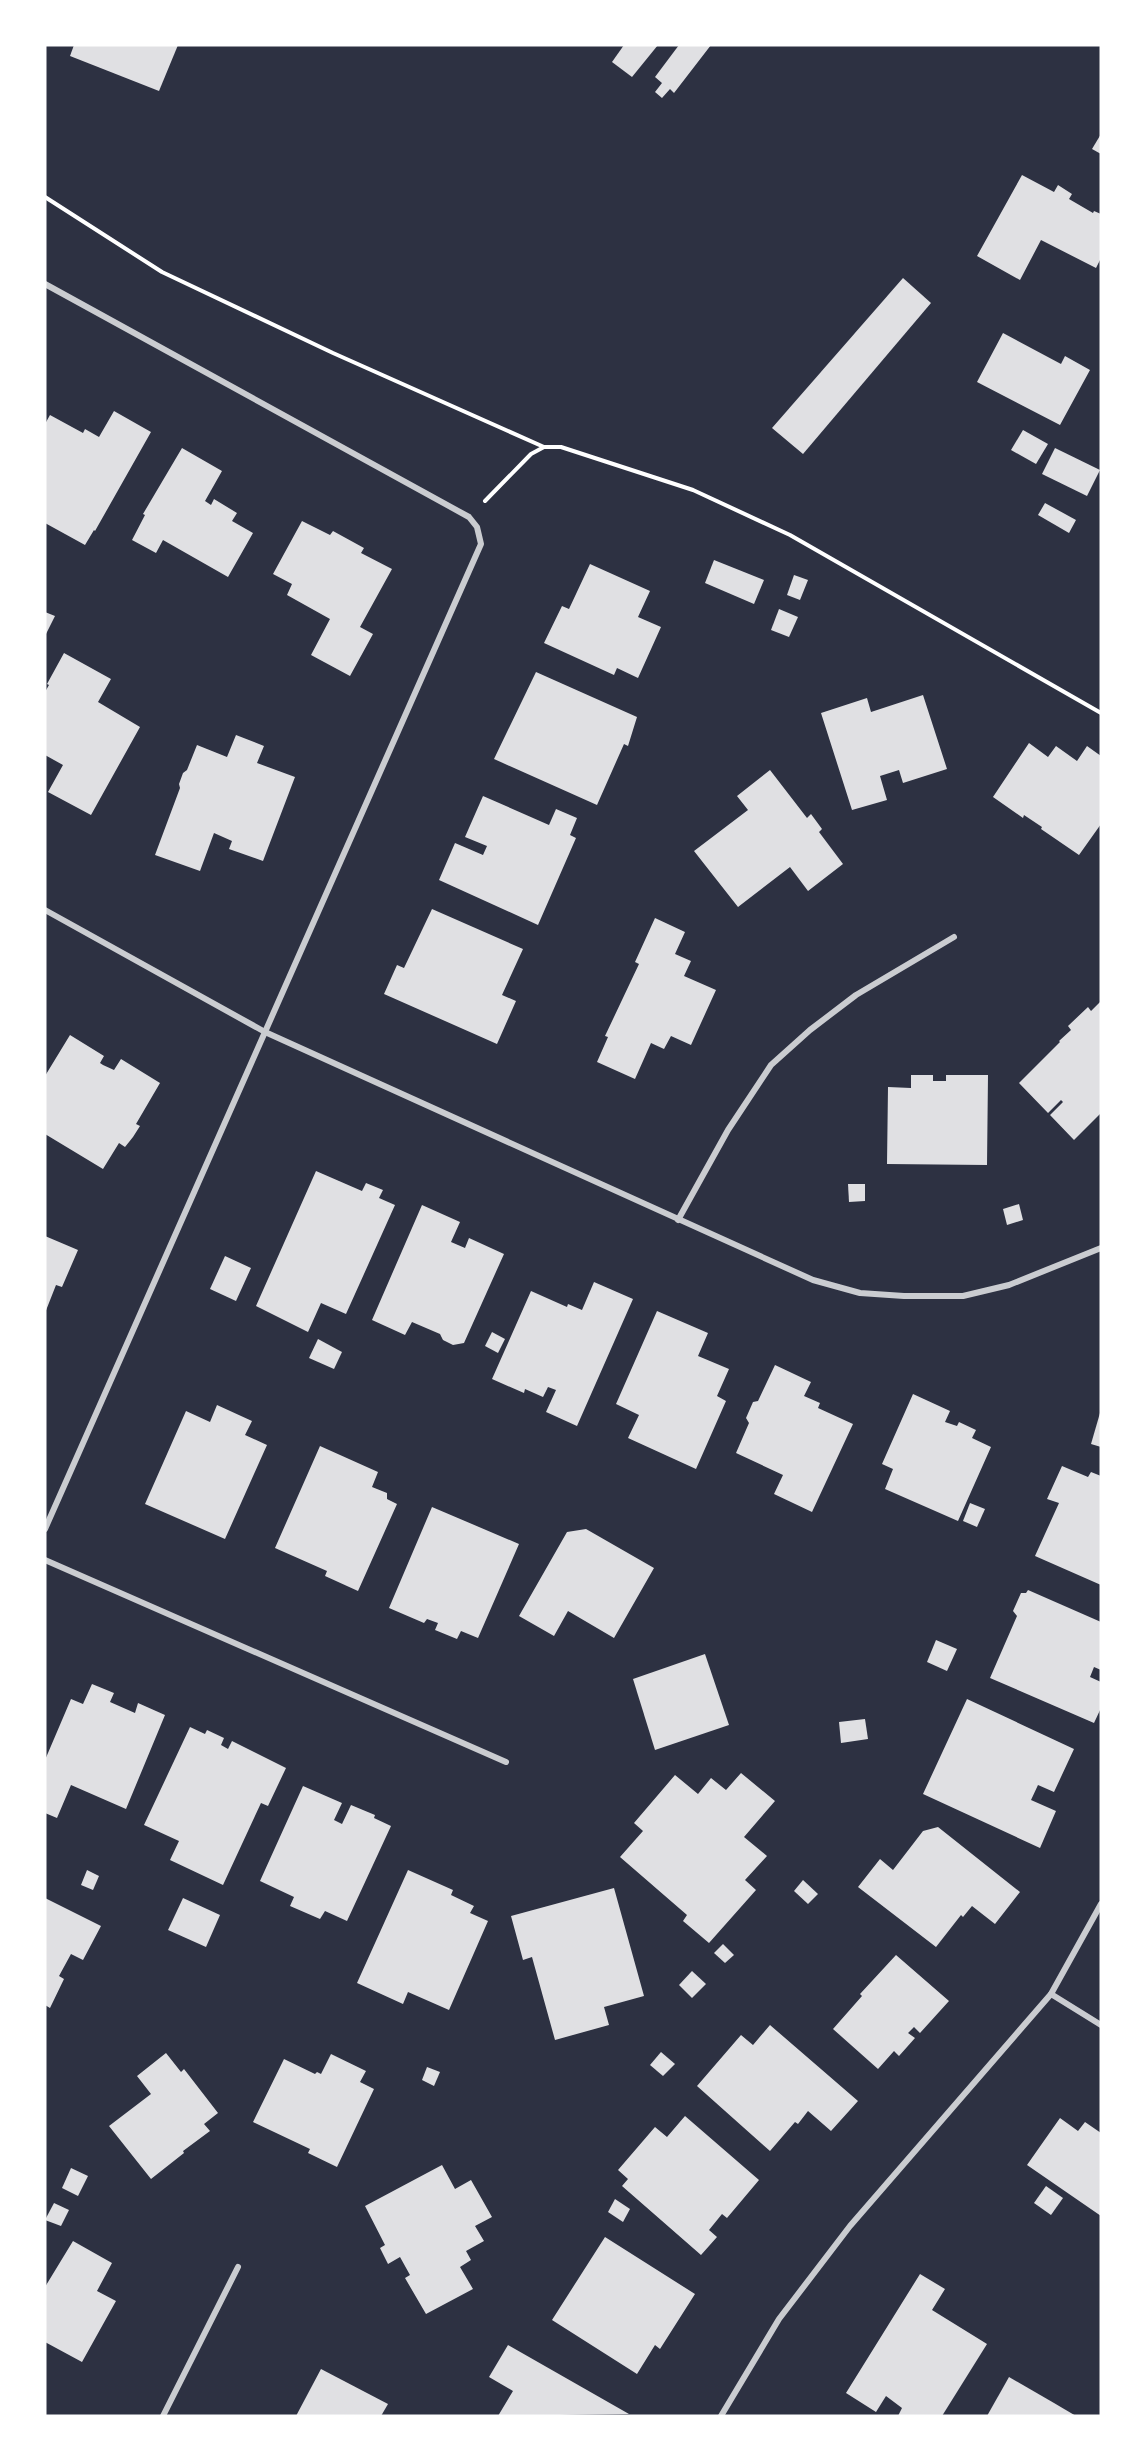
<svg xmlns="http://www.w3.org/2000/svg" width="1146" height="2461" font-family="'DejaVu Sans',sans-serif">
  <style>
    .building { fill: #e0e0e3 }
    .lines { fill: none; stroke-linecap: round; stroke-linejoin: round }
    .path { stroke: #fff; stroke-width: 4 }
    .minor { stroke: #caccd0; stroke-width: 6 }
  </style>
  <rect width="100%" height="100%" fill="#2d3142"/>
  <g class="building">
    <polygon points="74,45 178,45 159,91 70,56"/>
    <polygon points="624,45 658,45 632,77 612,62"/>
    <polygon points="679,45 711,45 674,93 670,89 662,98 655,92 662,83 655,77"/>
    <polygon points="1101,134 1101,154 1092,149"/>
    <polygon points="1022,175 1054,192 1058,185 1072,194 1069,199 1093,213 1094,211 1101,214 1101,258 1096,268 1041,240 1020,280 977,256"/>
    <polygon points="903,278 931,303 803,454 772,428"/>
    <polygon points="1003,333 1061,364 1065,356 1090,370 1060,425 977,382"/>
    <polygon points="114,411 151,432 95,531 94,530 85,545 45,523 45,424 50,415 83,433 85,429 99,437"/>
    <polygon points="1023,430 1048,444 1036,464 1011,450"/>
    <polygon points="182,448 222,471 205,501 211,505 214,499 237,513 232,521 253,533 228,577 163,540 156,553 132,540 145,515 143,514"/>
    <polygon points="1055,448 1100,470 1087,496 1042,474"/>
    <polygon points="1045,503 1076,520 1069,533 1038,515"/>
    <polygon points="302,521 330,535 333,531 364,548 361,553 392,569 360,627 373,634 350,676 311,655 330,619 287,595 292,584 273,574"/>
    <polygon points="714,560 764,580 754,604 705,583"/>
    <polygon points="590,564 650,591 638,617 661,627 638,678 617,668 614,675 544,643 562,606 569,609"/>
    <polygon points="794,575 808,580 800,600 787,595"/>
    <polygon points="779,609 798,617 789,637 771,630"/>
    <polygon points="45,612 55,616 45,636"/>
    <polygon points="64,653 111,679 98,702 140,727 91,815 48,792 63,765 45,755 45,692 49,685 47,684"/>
    <polygon points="536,672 637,717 628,746 624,744 597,805 494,759"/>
    <polygon points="923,695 947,769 903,783 899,770 880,776 887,800 852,810 821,713 867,698 871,712"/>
    <polygon points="236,735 264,746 257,763 295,777 263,861 229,849 232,841 214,833 200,871 155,855 180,788 179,784 183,773 187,770 197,745 227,757"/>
    <polygon points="1029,743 1048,757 1056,746 1077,761 1087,746 1101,756 1101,824 1079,855 1041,829 1042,827 1024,815 1023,818 993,797"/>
    <polygon points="770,770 807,818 811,814 822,829 819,832 843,864 808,891 790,867 738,907 694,851 748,810 737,796"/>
    <polygon points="483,796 549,825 556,809 577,818 570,835 576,838 538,925 439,880 455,843 483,855 487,846 465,837"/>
    <polygon points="432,909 523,949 502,995 516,1001 497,1044 384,994 397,965 404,968"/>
    <polygon points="655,918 685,932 675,954 691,961 684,976 716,990 691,1045 671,1036 664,1049 651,1043 635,1079 597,1062 608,1037 605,1036 639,964 635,962"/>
    <polygon points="1101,1001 1101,1113 1074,1140 1050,1115 1063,1102 1061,1100 1048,1113 1019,1083 1060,1042 1059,1041 1071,1030 1068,1026 1088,1007 1091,1011"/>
    <polygon points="70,1035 104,1056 100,1063 103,1065 114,1070 121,1059 160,1083 136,1124 140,1126 133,1137 125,1147 119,1143 103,1169 45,1134 45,1076"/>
    <polygon points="911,1075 933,1075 933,1081 946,1081 946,1075 988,1075 987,1165 887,1164 888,1087 911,1088"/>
    <polygon points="316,1171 362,1191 366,1183 383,1190 379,1198 395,1205 346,1314 321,1303 308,1332 256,1306"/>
    <polygon points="848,1184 865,1184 865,1201 849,1202"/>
    <polygon points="1019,1204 1023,1220 1007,1225 1003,1209"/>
    <polygon points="422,1205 460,1222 451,1242 465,1248 469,1238 504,1254 464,1343 453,1345 443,1340 440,1334 412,1322 405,1335 372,1320"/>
    <polygon points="45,1236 78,1250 62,1287 56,1285 45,1313"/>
    <polygon points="225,1256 251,1268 236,1301 210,1289"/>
    <polygon points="594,1282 633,1299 577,1426 546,1412 556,1390 548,1387 543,1397 525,1389 524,1393 492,1379 531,1291 567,1307 568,1304 582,1310"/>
    <polygon points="657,1311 708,1333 698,1356 729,1369 717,1396 726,1401 696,1469 628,1438 639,1415 616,1404"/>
    <polygon points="492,1332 505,1339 498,1353 485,1346"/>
    <polygon points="318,1339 342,1352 334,1369 309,1358"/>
    <polygon points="775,1365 811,1382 804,1396 820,1403 818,1408 853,1424 812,1512 774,1494 783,1475 736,1453 749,1423 746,1418 753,1402 758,1401"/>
    <polygon points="913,1394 950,1411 945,1422 957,1426 959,1422 976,1430 972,1438 991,1447 958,1521 885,1489 893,1469 882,1464"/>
    <polygon points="217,1405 252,1421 245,1435 267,1445 225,1539 145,1504 186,1411 210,1422"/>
    <polygon points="1100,1413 1101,1413 1101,1447 1091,1444"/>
    <polygon points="320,1446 378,1472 372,1487 387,1493 387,1499 397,1504 358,1591 325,1576 327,1571 275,1548"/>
    <polygon points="1062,1466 1088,1477 1091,1472 1101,1476 1101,1585 1035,1556 1059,1503 1047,1499"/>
    <polygon points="970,1503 985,1509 977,1527 963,1521"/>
    <polygon points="432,1507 519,1544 478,1638 461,1631 457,1639 435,1630 438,1623 427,1619 424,1623 389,1608"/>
    <polygon points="586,1529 654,1568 614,1638 568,1611 554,1636 519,1616 567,1532"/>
    <polygon points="1028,1590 1101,1622 1101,1670 1094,1667 1090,1677 1101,1682 1101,1708 1094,1723 990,1678 1017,1616 1013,1611 1021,1593 1026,1593"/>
    <polygon points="936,1640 957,1649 947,1671 927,1662"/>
    <polygon points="705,1654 729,1725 655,1750 633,1679"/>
    <polygon points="92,1684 114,1693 110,1702 135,1713 138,1703 165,1715 126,1809 71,1785 57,1818 45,1813 45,1760 71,1699 83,1704"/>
    <polygon points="967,1699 1074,1749 1054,1792 1038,1785 1031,1800 1056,1811 1040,1848 923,1794"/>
    <polygon points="865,1719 868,1739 841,1743 839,1722"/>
    <polygon points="190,1727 205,1734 207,1730 224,1738 221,1745 228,1749 232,1741 286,1768 268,1806 261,1803 223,1885 170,1860 179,1841 144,1825"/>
    <polygon points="741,1773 775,1801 744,1837 767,1856 745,1880 756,1890 709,1943 683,1921 687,1915 620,1857 643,1831 634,1823 675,1775 698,1794 711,1778 726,1790"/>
    <polygon points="303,1786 342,1803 334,1820 342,1824 351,1805 375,1815 374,1818 391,1826 347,1921 325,1911 320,1919 290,1906 294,1897 260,1881"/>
    <polygon points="938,1827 1020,1892 995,1924 972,1906 963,1917 961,1915 936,1947 858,1887 880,1859 893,1870 923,1831"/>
    <polygon points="87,1870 99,1876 93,1890 81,1885"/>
    <polygon points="408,1870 453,1890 451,1895 474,1906 470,1913 488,1921 449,2010 408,1992 403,2004 357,1983"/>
    <polygon points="803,1880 818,1894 808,1904 794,1891"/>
    <polygon points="614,1888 644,1996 604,2007 609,2025 555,2040 532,1957 523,1960 511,1916"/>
    <polygon points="45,1898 101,1926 83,1960 71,1954 59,1976 64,1979 50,2008 45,2005"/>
    <polygon points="183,1898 220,1915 206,1947 168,1930"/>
    <polygon points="723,1944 734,1955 725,1963 714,1953"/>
    <polygon points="896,1955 949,2001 920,2033 914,2027 908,2033 915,2038 899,2056 894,2051 878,2069 833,2029 862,1996 860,1994"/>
    <polygon points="692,1971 706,1984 692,1998 679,1985"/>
    <polygon points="770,2025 858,2101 831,2131 808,2111 798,2124 795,2122 770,2151 697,2086 741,2035 753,2045"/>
    <polygon points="661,2052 675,2064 663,2076 650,2065"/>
    <polygon points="166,2053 181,2072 184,2069 218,2113 204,2124 210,2131 183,2151 184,2153 151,2179 109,2126 151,2094 137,2076"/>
    <polygon points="331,2054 366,2071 360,2082 374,2089 337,2167 308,2153 310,2149 253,2122 284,2059 315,2074 317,2072 321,2074"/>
    <polygon points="427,2067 440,2072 434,2086 422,2080"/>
    <polygon points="685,2116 759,2180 727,2218 722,2214 709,2230 717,2237 701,2255 622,2186 628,2179 618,2170 655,2127 667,2137"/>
    <polygon points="1060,2118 1078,2131 1085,2122 1101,2133 1101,2216 1027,2165"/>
    <polygon points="442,2165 455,2189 471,2180 492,2217 475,2226 484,2241 466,2251 471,2260 460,2267 473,2289 426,2314 405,2278 410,2275 400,2257 388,2264 380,2248 385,2245 365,2206"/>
    <polygon points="71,2168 88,2176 78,2196 62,2188"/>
    <polygon points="1046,2186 1063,2198 1051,2215 1034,2203"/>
    <polygon points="615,2199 630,2209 623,2222 608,2212"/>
    <polygon points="54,2203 69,2210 61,2226 45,2220"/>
    <polygon points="605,2237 695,2294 660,2349 655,2345 637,2374 552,2320"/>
    <polygon points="73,2241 112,2263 97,2291 116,2301 82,2362 45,2342 45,2287"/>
    <polygon points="920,2274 945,2289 932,2310 987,2344 942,2416 898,2416 902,2408 886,2396 876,2412 846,2393"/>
    <polygon points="508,2345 629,2414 498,2416 513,2391 489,2377"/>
    <polygon points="321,2369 388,2404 381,2416 296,2416"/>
    <polygon points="1009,2377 1054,2403 1076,2416 987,2416"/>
  </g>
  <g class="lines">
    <g class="path">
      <polyline points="45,197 162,272 333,353 544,447"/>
      <polyline points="485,501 531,454 544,447 561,447 693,490 790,535 1101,713"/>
    </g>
    <g class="minor">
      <polyline points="45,284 469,517 477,527 481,544 45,1529"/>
      <polyline points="45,910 265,1032 813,1280 860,1293 904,1296 963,1296 1009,1285 1101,1248"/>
      <polyline points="678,1220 728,1130 771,1065 810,1030 856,995 954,937"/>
      <polyline points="45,1560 506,1762"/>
      <polyline points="1051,1994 1101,2025"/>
      <polyline points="163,2416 238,2267"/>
      <polyline points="721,2416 779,2319 850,2226 1051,1994 1101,1904"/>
    </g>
  </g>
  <rect width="1146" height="2461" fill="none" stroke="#ffffff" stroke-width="93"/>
</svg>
